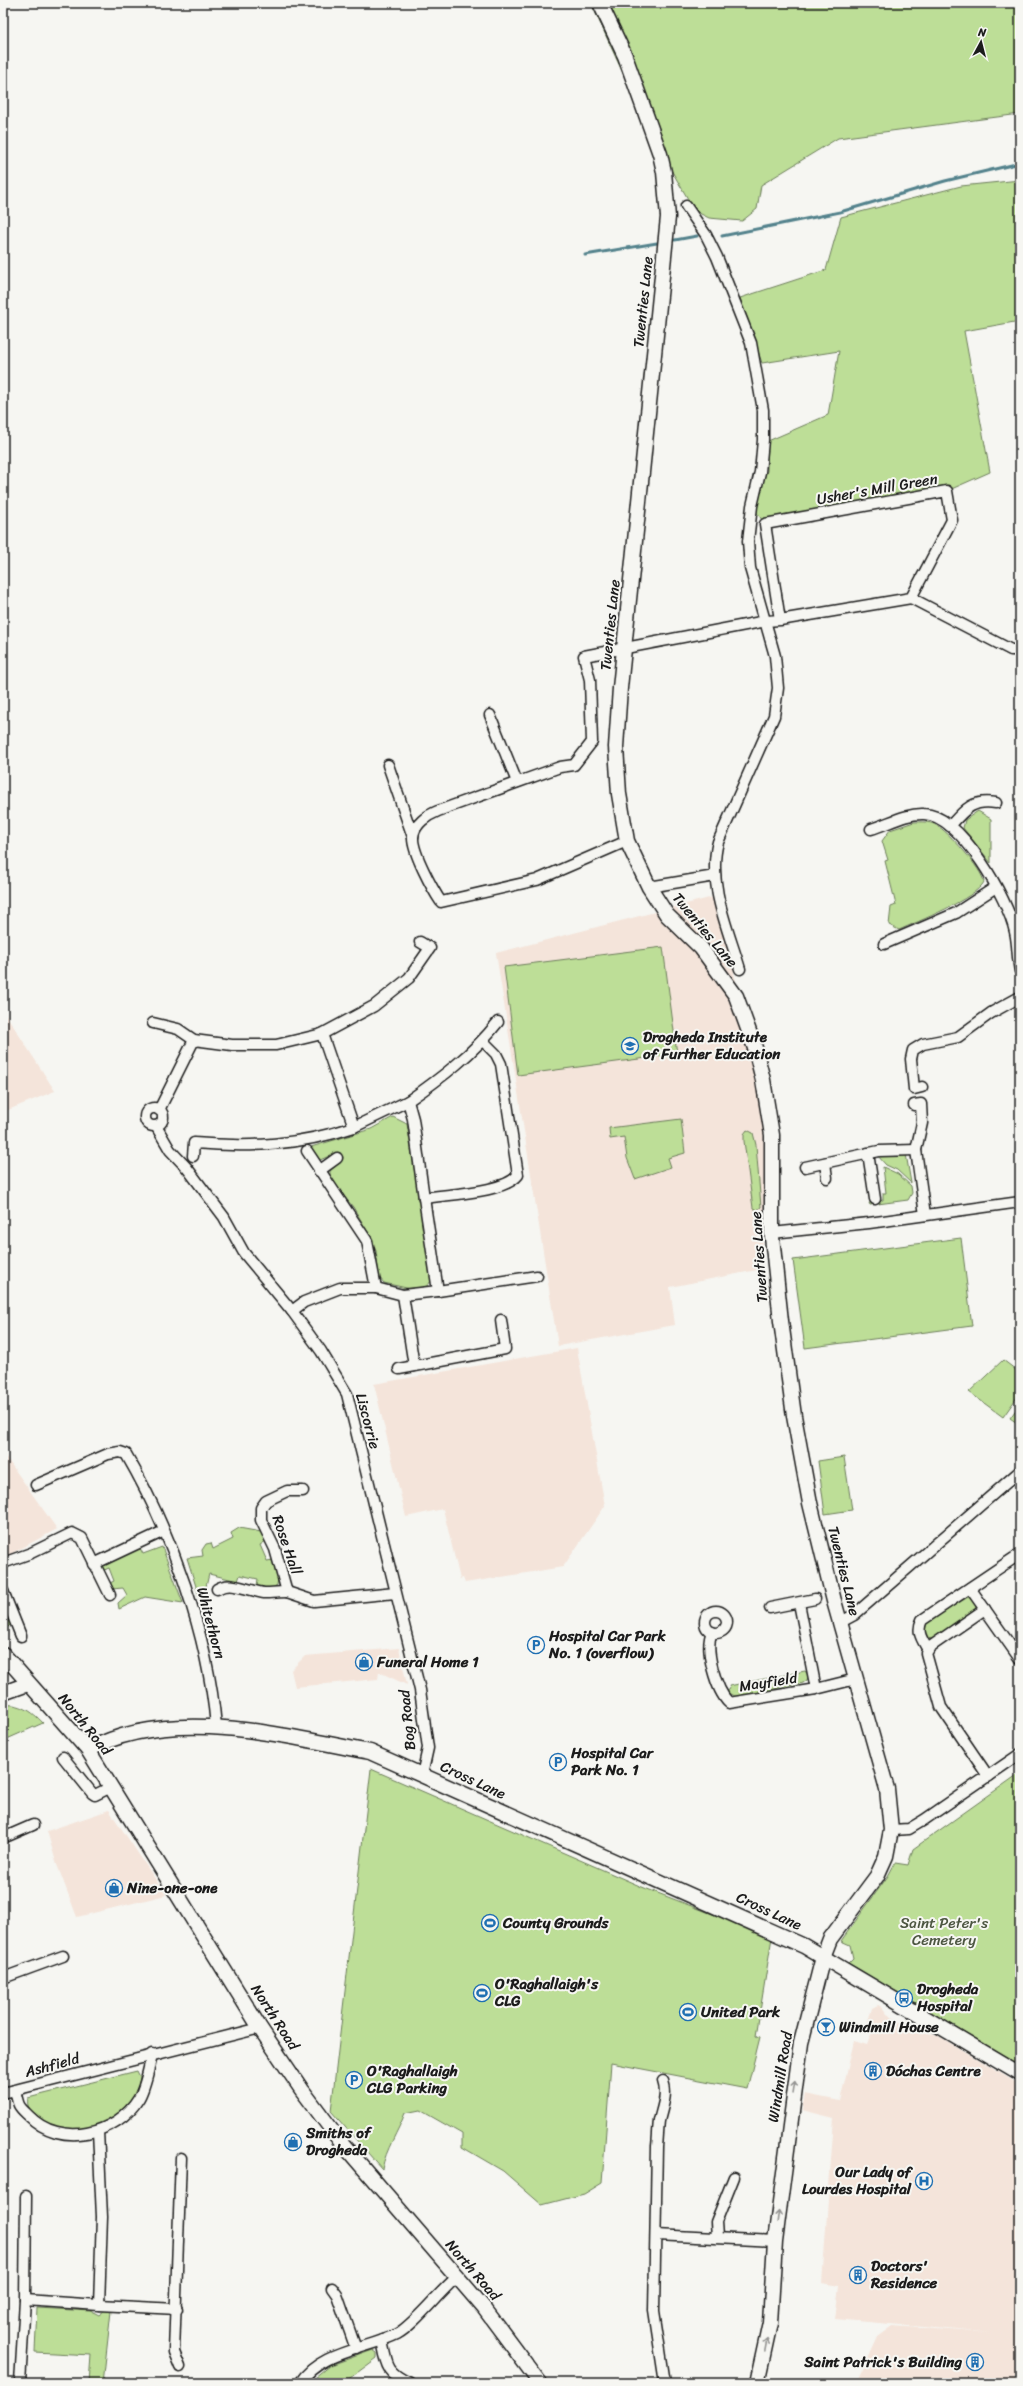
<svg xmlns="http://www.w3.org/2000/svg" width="1023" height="2386" font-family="Sriracha,sans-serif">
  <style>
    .built { fill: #f4e4da }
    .green { fill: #bdde97; stroke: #6c7d5a }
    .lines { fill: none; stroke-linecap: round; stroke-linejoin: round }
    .stream { stroke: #53828c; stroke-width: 3 }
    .street-casing { stroke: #1c1c1c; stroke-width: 13 }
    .secondary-casing { stroke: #1c1c1c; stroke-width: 17 }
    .street { stroke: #f6f6f2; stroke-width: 10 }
    .secondary { stroke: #f6f6f2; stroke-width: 14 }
    .oneway { stroke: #949492 }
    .labels { text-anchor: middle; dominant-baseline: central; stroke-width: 4; stroke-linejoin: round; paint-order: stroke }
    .street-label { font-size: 15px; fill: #1c1c1c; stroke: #f6f6f2 }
    .poi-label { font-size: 15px; font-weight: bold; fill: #1c1c1c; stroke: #f6f6f2; text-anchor: start }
    .park-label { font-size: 15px; fill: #4c5641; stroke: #f6f6f2 }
  </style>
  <rect width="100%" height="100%" fill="#f6f6f2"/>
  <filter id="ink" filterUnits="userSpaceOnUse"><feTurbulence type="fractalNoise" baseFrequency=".025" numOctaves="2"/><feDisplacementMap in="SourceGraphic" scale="8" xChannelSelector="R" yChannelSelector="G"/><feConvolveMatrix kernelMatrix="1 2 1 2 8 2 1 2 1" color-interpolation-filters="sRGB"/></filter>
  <g filter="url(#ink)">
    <g class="built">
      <polygon points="717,896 771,1139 765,1186 762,1269 670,1287 675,1325 558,1346 496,953"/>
      <polygon points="3,1010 55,1091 3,1112"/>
      <polygon points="577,1348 605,1506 563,1567 465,1583 463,1578 460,1579 443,1509 406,1517 374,1384"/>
      <polygon points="3,1453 57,1529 3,1558"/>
      <polygon points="399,1648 407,1685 379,1672 378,1679 295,1687 291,1670 305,1656"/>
      <polygon points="109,1810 166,1895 77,1917 56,1862 47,1831"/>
      <polygon points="878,2005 882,2007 887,2014 915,2031 935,2034 1020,2085 1020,2383 857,2383 878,2337 893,2326 990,2333 835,2319 839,2286 822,2283 834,2118 802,2110 805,2094 840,2101 854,2041 867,2045 872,2032 866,2029 872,2008"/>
    </g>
    <g class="green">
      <polygon points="591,3 1020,3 1020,114 838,138 761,185 757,209 742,221 709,218 695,211 652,137"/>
      <polygon points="1020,180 1020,321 964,331 990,472 947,491 765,524 752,506 767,471 768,441 828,415 839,351 762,363 740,298 826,270 841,217 961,186"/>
      <polygon points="978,811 991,819 991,863 963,828 965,820"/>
      <path d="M914,822c7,0 15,-1 22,3 12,6 46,44 48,57 -8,16 -67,40 -85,48l-10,-5 2,-18 5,-2 -11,-44 3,-1 -6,-19 8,-11z"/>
      <polygon points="663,947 677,1054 518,1075 504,967"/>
      <polygon points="393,1117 407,1124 432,1280 427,1286 411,1289 384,1283 379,1277 376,1251 368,1232 353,1207 330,1179 330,1171 340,1162 334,1154 320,1160 311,1147 371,1129"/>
      <polygon points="681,1119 685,1153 668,1158 671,1167 635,1179 627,1158 624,1137 610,1139 609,1128"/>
      <polygon points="747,1130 753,1133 756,1145 761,1207 757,1210 753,1208 744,1141 744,1134"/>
      <polygon points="906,1154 911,1183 897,1170 886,1165 877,1155"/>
      <polygon points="883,1167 898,1174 911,1186 912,1193 908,1200 870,1205 869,1203 883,1200 883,1193 886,1193"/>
      <polygon points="961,1238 972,1326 805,1348 793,1260"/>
      <polygon points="1003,1360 1020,1373 1020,1393 1003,1417 969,1392"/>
      <polygon points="1020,1404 1020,1425 1010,1418"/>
      <polygon points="844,1457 852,1510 825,1514 818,1461"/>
      <polygon points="239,1528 261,1532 266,1541 260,1545 267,1561 273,1560 278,1578 277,1585 271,1589 257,1586 258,1579 240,1575 238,1581 209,1574 204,1595 199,1596 187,1558 203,1556 202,1550 206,1544 211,1543 213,1549 233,1539 231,1533"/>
      <polygon points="162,1547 183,1603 145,1597 119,1609 118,1603 127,1595 123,1588 112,1589 108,1584 114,1581 109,1568 102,1571 102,1566 140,1548 143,1554"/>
      <polygon points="968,1597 975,1601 976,1608 973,1612 935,1639 925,1638 924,1626 928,1622"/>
      <polygon points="3,1601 11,1624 3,1632"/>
      <polygon points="805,1671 809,1676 807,1680 803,1683 736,1697 726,1692 730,1689 729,1686"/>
      <path d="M3,1705c17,-2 29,6 40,18l-36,16 -4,-4z"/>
      <path d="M371,1769l271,118 130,50 -16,99 4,1 -13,52 -136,-26 -9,120 -18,11 -42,11 -39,-34 -41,-24v-13l-42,-24 -15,3c-7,19 -19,36 -23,56l-51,-58z"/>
      <polygon points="1020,1773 1020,2065 848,1963 853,1958 850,1945 841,1941 888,1876 895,1863 908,1865 913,1849"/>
      <path d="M137,2071l3,6c-1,5 -2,13 -5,18 -16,29 -56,42 -87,31 -4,-1 -8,-6 -11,-10 -6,-5 -11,-9 -9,-18z"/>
      <polygon points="37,2308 91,2311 99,2315 105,2310 111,2311 103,2383 89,2383 91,2355 35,2352"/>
      <polygon points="373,2350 377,2353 377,2358 350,2378 338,2383 309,2383 331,2365"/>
    </g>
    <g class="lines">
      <g class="stream">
        <polyline points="722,236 840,212 945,181 1020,163"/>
        <polyline points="675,240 697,236"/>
        <polyline points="585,255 657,243"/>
      </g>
      <g class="street-casing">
        <g id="street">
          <path d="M686,206l20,29 11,22 34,86 12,67v30l-3,32 -8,34 -4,35 2,27 25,88 3,32 -4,28 -56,126c-11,41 10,87 22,127"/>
          <polyline points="911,598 1011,650 1018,650 1020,648"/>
          <polyline points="490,715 517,782"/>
          <polyline points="388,765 413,837"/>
          <path d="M950,826c15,-17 23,-27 46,-23"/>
          <path d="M871,829c17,-5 35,-16 53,-15 37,1 84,85 91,118 3,12 2,26 5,39"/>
          <path d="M627,841l-90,39 -96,22c-8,-12 -29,-50 -28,-65 1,-13 15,-22 25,-26l122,-44 14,-2 18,-23 -2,-62 -6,-24 182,-35 14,-1 131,-22 41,-78 -5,-29 -182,33 15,96"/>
          <polyline points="649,887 715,876"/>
          <polyline points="884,944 956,913 996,887"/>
          <polyline points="153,1023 178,1029 194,1040 232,1045 276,1045 322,1034"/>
          <polyline points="922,1087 914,1089 911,1059 913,1050 923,1044 958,1037 991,1013 1020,997"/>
          <polyline points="408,1101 354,1127 322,1034 374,1006 409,978 430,948 420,942"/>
          <polyline points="914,1105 921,1104 922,1123 916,1150 925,1215"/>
          <circle cx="154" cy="1117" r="9"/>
          <polyline points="159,1110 194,1040"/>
          <polyline points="156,1126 170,1150 187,1168 224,1217 244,1253 292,1311"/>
          <polyline points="307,1151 367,1241 376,1288"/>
          <polyline points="868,1153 875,1199"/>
          <path d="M193,1156l1,-13c57,5 106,2 160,-16"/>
          <polyline points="825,1163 827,1178"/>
          <polyline points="805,1167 879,1151 916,1150"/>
          <polyline points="319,1171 337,1158"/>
          <path d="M424,1198l-11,-79 -5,-18c33,-23 65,-47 90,-79"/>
          <polyline points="772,1233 869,1223 1020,1202"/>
          <path d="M438,1291l-14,-93c24,-4 80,-5 94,-23l-17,-111 -5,-10 -13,-13"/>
          <polyline points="403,1295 414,1366"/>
          <polyline points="399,1369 505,1349 501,1320"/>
          <path d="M36,1485l72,-31 12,-2 6,2c46,79 82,181 90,272"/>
          <polyline points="303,1491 287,1491 266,1501 261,1508 261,1520 275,1549 287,1592 314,1601 395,1593"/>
          <polyline points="3,1563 31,1553 72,1533 82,1538 110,1595"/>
          <polyline points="94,1564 164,1531"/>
          <polyline points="970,1588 1020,1659"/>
          <path d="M217,1589c14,-9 32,2 47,4 8,0 16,-1 23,-1"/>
          <polyline points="3,1591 21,1636"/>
          <polyline points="799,1603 816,1689"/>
          <polyline points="770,1608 815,1599"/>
          <polyline points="985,1609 930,1647 926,1653 941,1707 988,1776"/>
          <circle cx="716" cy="1622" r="11"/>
          <polyline points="839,1623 854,1615 1020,1471"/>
          <path d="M712,1632c-8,17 4,58 17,71l87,-14 40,-10"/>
          <path d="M928,1650c-6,-11 -12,-18 -6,-30l98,-66"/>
          <polyline points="63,1757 92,1793 95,1795 111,1787"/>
          <polyline points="422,1775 428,1748 420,1690 347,1394 321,1351 292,1311 304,1302 340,1288 376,1288 403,1295 438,1291 537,1276"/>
          <polyline points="891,1830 909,1829 924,1820 1020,1754"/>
          <polyline points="3,1838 33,1825"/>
          <polyline points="3,1978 63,1956"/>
          <path d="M663,2081c5,14 -1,26 -4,40 -1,8 -1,17 -2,25l-3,165 11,72"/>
          <path d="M15,2090c1,4 2,10 4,15 2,4 7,8 10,11 31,32 88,19 110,-18 7,-13 10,-30 13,-44"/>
          <polyline points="3,2093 260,2028"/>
          <polyline points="656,2235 775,2241"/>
          <polyline points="717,2237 716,2222 734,2177"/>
          <polyline points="332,2288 337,2295 356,2349"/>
          <polyline points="25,2300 99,2305 102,2217 98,2131"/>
          <polyline points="99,2305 177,2309"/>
          <path d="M382,2340c5,25 4,33 28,43"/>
          <polyline points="180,2367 174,2352 181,2158"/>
          <polyline points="20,2383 25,2300 26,2196"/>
          <path d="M300,2383c19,-31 67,-34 97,-49 17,-9 43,-43 60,-57"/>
        </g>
      </g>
      <g class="secondary-casing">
        <g id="secondary">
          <polyline points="600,3 625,56 660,154 664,172 668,217 620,688 616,747 619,794 627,841 649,887 667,915 701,948 736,996 755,1048 763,1080 772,1135 772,1237 781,1321 794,1416 810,1503 834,1601 887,1789 891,1830 886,1856 877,1876 830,1939 823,1957 801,2043 775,2241 770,2323 757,2383"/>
          <polyline points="3,1654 88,1750 260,2028 302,2090 341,2142 484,2308 540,2383"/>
          <polyline points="3,1693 28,1684"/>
          <path d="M88,1750c81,-45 196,-14 282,2l434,194 216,128"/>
        </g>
      </g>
      <use href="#street" class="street"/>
      <use href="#secondary" class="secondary"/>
    </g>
    <defs><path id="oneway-shaft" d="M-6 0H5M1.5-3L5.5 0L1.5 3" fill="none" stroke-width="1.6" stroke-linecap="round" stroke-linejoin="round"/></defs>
    <g class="oneway">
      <use href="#oneway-shaft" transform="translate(794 2087) rotate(-81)"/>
      <use href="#oneway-shaft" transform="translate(778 2216) rotate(-83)"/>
      <use href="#oneway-shaft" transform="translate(766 2345) rotate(-79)"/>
    </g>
  </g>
  <defs>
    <g id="university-ring" transform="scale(0.9)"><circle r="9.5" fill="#f6f6f2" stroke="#1f6fb2" stroke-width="1.5"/><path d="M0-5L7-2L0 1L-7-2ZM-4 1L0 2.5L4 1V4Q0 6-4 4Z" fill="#1f6fb2"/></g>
    <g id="parking-ring" transform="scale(0.9)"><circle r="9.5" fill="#f6f6f2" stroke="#1f6fb2" stroke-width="1.5"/><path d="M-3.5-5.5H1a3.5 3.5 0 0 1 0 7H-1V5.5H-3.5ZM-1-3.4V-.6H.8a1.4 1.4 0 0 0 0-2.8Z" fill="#1f6fb2"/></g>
    <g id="shop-ring" transform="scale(0.9)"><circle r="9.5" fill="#f6f6f2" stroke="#1f6fb2" stroke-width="1.5"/><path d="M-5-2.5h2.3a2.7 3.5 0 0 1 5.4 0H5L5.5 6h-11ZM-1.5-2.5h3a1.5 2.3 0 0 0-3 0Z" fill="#1f6fb2"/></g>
    <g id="stadium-ring" transform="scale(0.9)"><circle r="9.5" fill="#f6f6f2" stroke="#1f6fb2" stroke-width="1.5"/><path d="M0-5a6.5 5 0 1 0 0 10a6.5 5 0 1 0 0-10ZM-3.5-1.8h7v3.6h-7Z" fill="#1f6fb2"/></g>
    <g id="bus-ring" transform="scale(0.9)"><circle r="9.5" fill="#f6f6f2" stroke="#1f6fb2" stroke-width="1.5"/><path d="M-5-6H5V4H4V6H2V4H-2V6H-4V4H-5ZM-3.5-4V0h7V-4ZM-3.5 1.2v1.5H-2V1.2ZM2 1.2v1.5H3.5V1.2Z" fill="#1f6fb2"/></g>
    <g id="bar-ring" transform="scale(0.9)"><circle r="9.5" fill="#f6f6f2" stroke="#1f6fb2" stroke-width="1.5"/><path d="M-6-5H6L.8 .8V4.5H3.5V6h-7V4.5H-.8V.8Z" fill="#1f6fb2"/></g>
    <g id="building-ring" transform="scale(0.9)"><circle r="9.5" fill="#f6f6f2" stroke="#1f6fb2" stroke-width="1.5"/><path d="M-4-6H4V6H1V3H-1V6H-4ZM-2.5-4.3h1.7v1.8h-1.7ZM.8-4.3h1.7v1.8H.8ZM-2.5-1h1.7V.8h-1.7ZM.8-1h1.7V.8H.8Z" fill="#1f6fb2"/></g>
    <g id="hospital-ring" transform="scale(0.9)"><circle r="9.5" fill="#f6f6f2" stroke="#1f6fb2" stroke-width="1.5"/><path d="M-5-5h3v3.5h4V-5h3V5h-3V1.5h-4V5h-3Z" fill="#1f6fb2"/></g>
  </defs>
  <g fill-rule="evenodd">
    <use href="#university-ring" x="630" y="1046"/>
    <use href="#parking-ring" x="536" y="1645"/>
    <use href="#shop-ring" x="364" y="1662"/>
    <use href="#parking-ring" x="558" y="1762"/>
    <use href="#shop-ring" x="114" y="1888"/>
    <use href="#stadium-ring" x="490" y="1923"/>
    <use href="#stadium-ring" x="482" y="1993"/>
    <use href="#bus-ring" x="904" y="1998"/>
    <use href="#stadium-ring" x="688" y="2012"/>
    <use href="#bar-ring" x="826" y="2027"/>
    <use href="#building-ring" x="873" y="2071"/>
    <use href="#parking-ring" x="354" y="2080"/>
    <use href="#shop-ring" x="293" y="2142"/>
    <use href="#hospital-ring" x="924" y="2181"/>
    <use href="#building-ring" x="858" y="2275"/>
    <use href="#building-ring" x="975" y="2362"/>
  </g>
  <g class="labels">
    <g class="street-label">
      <text transform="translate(643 302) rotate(-84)">Twenties Lane</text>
      <text transform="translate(877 489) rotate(-10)">Usher's Mill Green</text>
      <text transform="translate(610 625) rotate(-84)">Twenties Lane</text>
      <text transform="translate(705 930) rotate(50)">Twenties Lane</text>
      <text transform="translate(759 1257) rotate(-94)">Twenties Lane</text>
      <text transform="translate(368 1421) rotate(75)">Liscorrie</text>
      <text transform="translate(287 1545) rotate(71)">Rose Hall</text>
      <text transform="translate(844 1571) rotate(76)">Twenties Lane</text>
      <text transform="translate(211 1623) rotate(75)">Whitethorn</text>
      <text transform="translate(768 1682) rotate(-9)">Mayfield</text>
      <text transform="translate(407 1720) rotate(-96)">Bog Road</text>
      <text transform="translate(85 1724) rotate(51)">North Road</text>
      <text transform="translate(473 1780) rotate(25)">Cross Lane</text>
      <text transform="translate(769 1911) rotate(25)">Cross Lane</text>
      <text transform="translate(275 2017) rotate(57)">North Road</text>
      <text transform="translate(52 2065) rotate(-15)">Ashfield</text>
      <text transform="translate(780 2077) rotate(-81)">Windmill Road</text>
      <text transform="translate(473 2270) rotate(49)">North Road</text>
    </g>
    <g class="poi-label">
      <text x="643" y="1037">Drogheda Institute<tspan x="643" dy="17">of Further Education</tspan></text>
      <text x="549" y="1636">Hospital Car Park<tspan x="549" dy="17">No. 1 (overflow)</tspan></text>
      <text x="377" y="1662">Funeral Home 1</text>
      <text x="571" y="1753">Hospital Car<tspan x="571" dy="17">Park No. 1</tspan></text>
      <text x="127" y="1888">Nine-one-one</text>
      <text x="503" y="1923">County Grounds</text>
      <text x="495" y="1984">O'Raghallaigh's<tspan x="495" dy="17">CLG</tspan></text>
      <text x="917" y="1989">Drogheda<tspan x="917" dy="17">Hospital</tspan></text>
      <text x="701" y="2012">United Park</text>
      <text x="839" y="2027">Windmill House</text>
      <text x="367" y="2071">O'Raghallaigh<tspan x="367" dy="17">CLG Parking</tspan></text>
      <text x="886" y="2071">Dóchas Centre</text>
      <text x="306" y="2133">Smiths of<tspan x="306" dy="17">Drogheda</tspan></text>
      <text x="911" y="2172" text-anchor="end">Our Lady of<tspan x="911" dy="17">Lourdes Hospital</tspan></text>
      <text x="871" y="2266">Doctors'<tspan x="871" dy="17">Residence</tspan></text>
      <text x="962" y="2362" text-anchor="end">Saint Patrick's Building</text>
    </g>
    <g class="park-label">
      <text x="944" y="1923">Saint Peter's<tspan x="944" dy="17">Cemetery</tspan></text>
    </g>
  </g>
  <rect width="1023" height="2386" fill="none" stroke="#f6f6f2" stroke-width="16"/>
  <rect x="8" y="8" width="1007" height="2370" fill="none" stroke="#1c1c1c" stroke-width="1.5" filter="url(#ink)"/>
  <g transform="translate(981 42) rotate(7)" stroke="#f6f6f2" stroke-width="3" paint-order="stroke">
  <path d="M0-3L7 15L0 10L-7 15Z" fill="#1c1c1c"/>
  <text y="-6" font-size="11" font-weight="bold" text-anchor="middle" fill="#1c1c1c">N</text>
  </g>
</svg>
